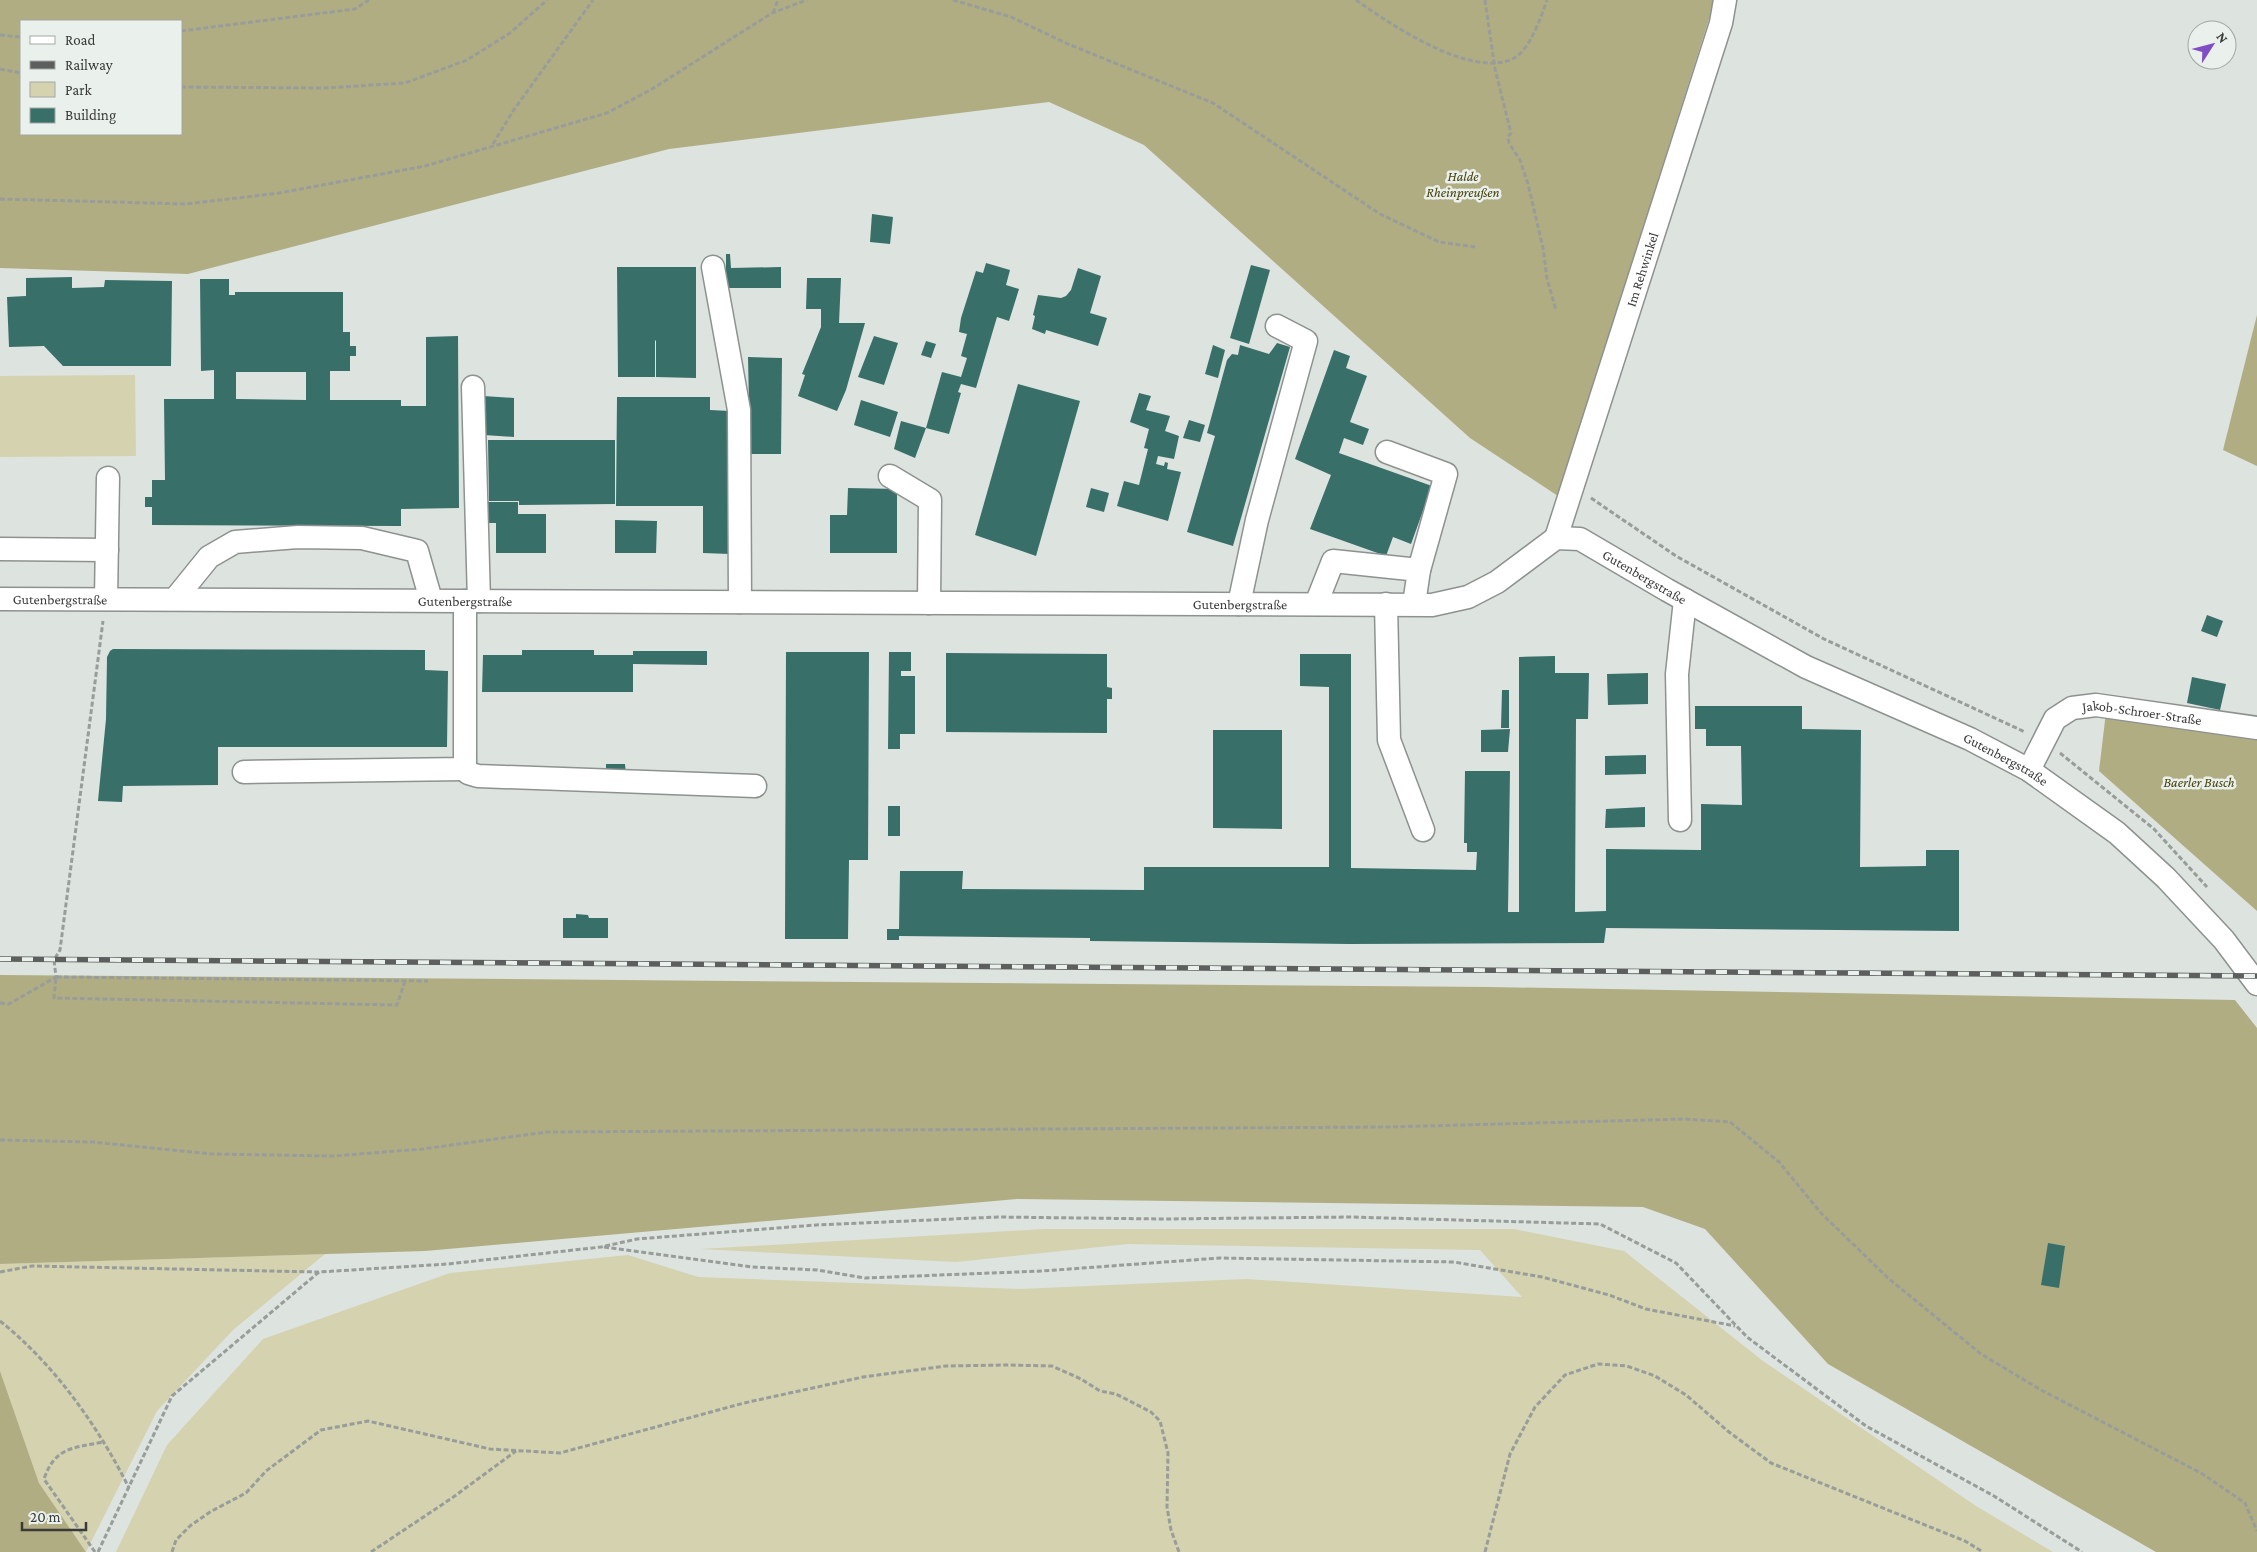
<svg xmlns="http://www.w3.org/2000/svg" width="2257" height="1552" font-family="'Crimson Pro',serif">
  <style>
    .green { fill: #d5d2af }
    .forest { fill: #b1ad82; fill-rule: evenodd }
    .building { fill: #396f69; fill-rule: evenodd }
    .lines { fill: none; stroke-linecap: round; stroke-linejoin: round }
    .minor-casing { stroke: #8d928f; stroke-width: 25 }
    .path { stroke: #989d9a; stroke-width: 3; stroke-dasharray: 5 2.5; stroke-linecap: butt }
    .minor { stroke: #fff; stroke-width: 22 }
    .rail-casing { stroke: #5c5f5d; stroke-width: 5.5 }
    .rail { stroke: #eaf0ec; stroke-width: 4; stroke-dasharray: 11; stroke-linecap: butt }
    .labels { text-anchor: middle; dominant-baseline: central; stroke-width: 5; stroke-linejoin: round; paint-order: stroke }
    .park-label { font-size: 14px; font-style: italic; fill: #47400b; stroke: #eaf0ec }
    .street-label { font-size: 14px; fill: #393b39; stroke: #eaf0ec }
  </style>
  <rect width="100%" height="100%" fill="#dde3df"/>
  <g class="green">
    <polygon points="135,375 136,456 0,457 0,376"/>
    <polygon points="1045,1229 1514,1229 1624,1251 1763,1361 1976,1506 2053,1552 116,1552 167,1445 263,1339 450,1273 628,1255 698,1277 1020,1289 1246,1279 1522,1297 1480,1250 1128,1244 956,1262 700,1249"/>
    <polygon points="325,1254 233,1330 157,1411 86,1552 39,1483 0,1371 0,1264"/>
  </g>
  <g class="forest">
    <path d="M0,0h1715l-157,496 -88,-58 -326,-293 -95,-43 -380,47 -481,125 -188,-6zM21,21h160v113h-160z"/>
    <polygon points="2257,315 2257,466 2223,450"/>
    <polygon points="2106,712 2257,732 2257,911 2099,771"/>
    <polygon points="0,975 1490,987 2235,1000 2257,1028 2257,1552 2156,1552 1828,1364 1705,1229 1643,1207 1017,1199 425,1251 0,1264"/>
    <polygon points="0,1371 39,1483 86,1552 0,1552"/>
  </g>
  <g class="building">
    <polygon points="872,214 893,217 890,244 870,242"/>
    <polygon points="726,254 730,254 731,268 781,267 781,288 726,288"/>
    <polygon points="986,263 1010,270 1006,285 1019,289 1009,321 997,317 976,388 961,384 958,392 961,393 949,434 926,428 942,372 961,377 967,358 961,356 967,334 959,332 961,318 976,271 983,273"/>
    <polygon points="1251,265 1270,270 1249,344 1230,338"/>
    <polygon points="617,267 696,267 696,378 656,377 656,340 655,341 655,377 618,377"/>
    <polygon points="1078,268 1101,276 1090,313 1107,318 1098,346 1046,330 1045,334 1032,329 1035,316 1033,315 1038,295 1061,298 1066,296 1071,290"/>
    <polygon points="72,277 72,288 104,287 105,280 172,281 171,366 63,366 44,346 9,347 7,297 26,296 26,278"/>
    <polygon points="807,278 841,278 839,323 865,323 846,390 837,411 798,396 805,375 802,374 821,327 821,309 806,309"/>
    <path d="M200,279h29v16h6v-3h108v40h7v14h6v10h-6v15h-20v29h71v6h25v-69l32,-1 1,172 -58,1v17l-249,-1v-18h-7v-10h7v-17h13l-1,-81h50v-29l-13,1zM236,372h70v28l-70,-1z"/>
    <polygon points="874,336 898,343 884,385 858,377"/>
    <polygon points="926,341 936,344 931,358 921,355"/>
    <polygon points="1277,343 1290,347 1233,546 1187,532 1215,436 1207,433 1227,360 1232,354 1238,355 1240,345 1269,354"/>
    <polygon points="1213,345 1225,350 1218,378 1205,374"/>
    <polygon points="1334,350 1350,356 1346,368 1367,376 1350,422 1369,429 1363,445 1344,438 1339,453 1432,486 1411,544 1393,537 1386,556 1310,529 1331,475 1295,459"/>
    <polygon points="748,357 782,358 781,454 750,454"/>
    <polygon points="1018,384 1080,401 1036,556 975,535"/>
    <polygon points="1139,393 1151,396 1146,410 1170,416 1165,431 1179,436 1174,459 1158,456 1156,464 1164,466 1165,462 1168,463 1167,469 1181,472 1168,521 1117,506 1124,481 1139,485 1148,449 1144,448 1149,429 1130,422"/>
    <polygon points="483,396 514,398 514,437 484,435"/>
    <polygon points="617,397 710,397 710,410 730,411 730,554 703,553 703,506 616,506"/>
    <polygon points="861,400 898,412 890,437 854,425"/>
    <polygon points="1189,420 1205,425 1200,442 1183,438"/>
    <polygon points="901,421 926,428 915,458 894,449"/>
    <polygon points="488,440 615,440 615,504 519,505 519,501 489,501"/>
    <polygon points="848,488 897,489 897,553 830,553 830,515 847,515"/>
    <polygon points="1091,488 1109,493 1104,512 1086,507"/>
    <polygon points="488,502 518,502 518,514 546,514 546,553 496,553 496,523 488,523"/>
    <polygon points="615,520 657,521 656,553 615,553"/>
    <polygon points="2207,615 2223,621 2217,637 2201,631"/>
    <polygon points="113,649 425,650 425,670 448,671 447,747 218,747 218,785 123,786 122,802 98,801 106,719 107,657 110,651"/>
    <polygon points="522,650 594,650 594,655 633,655 633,651 707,651 707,665 633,664 633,692 482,692 483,655 522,655"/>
    <polygon points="786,652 869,652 868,860 849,860 848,939 785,939"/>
    <polygon points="889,652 911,652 911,671 901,671 901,676 915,676 915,734 900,734 900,749 888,749"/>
    <polygon points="946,653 1107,654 1107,687 1112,688 1112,699 1107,699 1107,733 946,732"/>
    <polygon points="1300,654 1351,654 1351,868 1476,870 1477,852 1467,852 1467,843 1464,843 1465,771 1510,771 1508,912 1519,912 1519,657 1555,656 1555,673 1589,673 1588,719 1576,719 1575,912 1606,911 1606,849 1701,850 1701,804 1742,805 1741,746 1706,746 1706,729 1695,729 1695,706 1802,706 1802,729 1861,730 1860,867 1926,866 1926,850 1959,850 1959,931 1606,928 1604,943 1349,944 1090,941 1090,938 899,936 899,940 887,940 887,929 899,929 900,871 963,871 962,889 1144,890 1144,867 1329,867 1329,687 1300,686"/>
    <polygon points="1648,673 1648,704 1608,705 1607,674"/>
    <polygon points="2192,677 2226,684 2220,710 2187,703"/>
    <polygon points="1502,690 1509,690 1509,728 1501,728"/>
    <polygon points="1510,729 1508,752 1481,752 1481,730"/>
    <polygon points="1213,730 1282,730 1282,829 1213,828"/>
    <polygon points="1646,755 1646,774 1605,775 1605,756"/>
    <polygon points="606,764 625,764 626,775 606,775"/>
    <rect x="888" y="806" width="12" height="30"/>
    <polygon points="1645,807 1645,827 1605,828 1606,809"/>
    <polygon points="576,914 588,915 589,918 608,918 608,938 563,938 563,918 576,918"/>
    <polygon points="2048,1243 2065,1246 2059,1288 2041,1285"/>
  </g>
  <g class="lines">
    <g class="minor-casing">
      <g id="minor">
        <polyline points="713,267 739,410 740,602"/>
        <polyline points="473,387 479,601"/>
        <polyline points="1387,452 1446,474 1419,570"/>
        <polyline points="890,476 930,500 929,603"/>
        <path id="s1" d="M1556,538l165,-515 4,-23"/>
        <polyline points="0,549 107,550"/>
        <path id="s2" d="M0,599l1432,6 36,-8 29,-15 59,-44 24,1 87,51 139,77 164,72 59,31 88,63 49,45 58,62 33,44"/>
        <polyline points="106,599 108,478"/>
        <polyline points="175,599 209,557 235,542 298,537 362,538 417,551 431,600"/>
        <polyline points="1239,604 1257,520 1306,341 1277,326"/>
        <polyline points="1316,604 1333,561 1419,570 1414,604"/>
        <polyline points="1386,604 1389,740 1423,830"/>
        <polyline points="465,769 468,773 478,776 755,786"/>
        <path id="s3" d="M2029,770l26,-51 17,-11 24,-3 161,23"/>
        <polyline points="244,772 465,769 465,601"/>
        <polyline points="1680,820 1677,674 1685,600"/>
      </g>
    </g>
    <g class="path">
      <polyline points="953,0 1011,17 1068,44 1213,103 1380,214 1439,242 1476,247"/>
      <path d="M1356,0c34,24 119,82 160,57 14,-9 26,-42 31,-57"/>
      <polyline points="1485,0 1495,69 1511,133 1508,137 1509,143 1520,160 1528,184 1543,248 1547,279 1556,310"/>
      <polyline points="773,13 778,0"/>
      <polyline points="181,31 355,9 369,0"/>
      <polyline points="0,35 21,37"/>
      <polyline points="0,69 21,73"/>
      <polyline points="181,87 325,88 405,83 467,60 510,33 547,0"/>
      <polyline points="493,144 513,111 593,0"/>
      <polyline points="0,199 186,204 279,193 425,166 607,113 652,89 772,13 807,0"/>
      <polyline points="1591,498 1676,556 1824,639 2025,732"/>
      <polyline points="2060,753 2154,829 2207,887"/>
      <polyline points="405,981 397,1005 54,998 56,977 428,981"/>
      <polyline points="0,1003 9,1004 56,977 54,960 60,950 103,621"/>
      <polyline points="0,1140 92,1142 211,1154 334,1156 422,1149 547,1132 1387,1127 1684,1119 1730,1122 1779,1162 1821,1213 1888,1278 1981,1354 2041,1390 2201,1473 2245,1503 2257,1531"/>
      <polyline points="604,1247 752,1267 817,1270 865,1278 1042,1271 1220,1258 1454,1262 1542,1277 1609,1295 1646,1309 1735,1326"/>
      <polyline points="0,1272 32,1266 318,1272"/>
      <path d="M0,1321c54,43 98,105 129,167"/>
      <path d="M95,1552l-51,-73c11,-32 29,-31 59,-37"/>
      <polyline points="98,1552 172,1396 319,1272 448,1264 601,1247 637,1239 816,1225 998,1217 1164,1219 1351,1217 1600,1224 1676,1263 1747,1337 1866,1426 1994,1496 2082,1552"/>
      <polyline points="172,1552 176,1540 190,1526 210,1512 246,1493 266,1471 321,1430 368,1421 490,1449 560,1453 744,1403 863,1377 946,1366 1006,1365 1052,1366 1081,1379 1100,1391 1116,1394 1151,1412 1160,1421 1168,1453 1167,1507 1171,1530 1179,1552"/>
      <polyline points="371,1552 452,1498 516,1451"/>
      <polyline points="1485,1552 1510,1454 1535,1407 1565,1375 1598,1364 1627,1366 1655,1376 1686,1395 1729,1432 1771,1463 1965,1541 1983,1552"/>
    </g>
    <use href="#minor" class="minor"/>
    <g class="rail-casing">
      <polyline id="rail" points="0,959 2257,976"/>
    </g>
    <use href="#rail" class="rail"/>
  </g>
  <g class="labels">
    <g class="park-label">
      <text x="1463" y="176">Halde<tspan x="1463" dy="16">Rheinpreußen</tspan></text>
      <text x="2199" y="782">Baerler Busch</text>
    </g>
    <g class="street-label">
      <text stroke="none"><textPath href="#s1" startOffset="282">Im Rehwinkel</textPath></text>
      <text stroke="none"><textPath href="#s2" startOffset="1674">Gutenbergstraße</textPath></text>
      <text stroke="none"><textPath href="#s2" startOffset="60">Gutenbergstraße</textPath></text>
      <text stroke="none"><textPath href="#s2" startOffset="465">Gutenbergstraße</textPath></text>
      <text stroke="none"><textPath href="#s2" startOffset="1240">Gutenbergstraße</textPath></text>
      <text stroke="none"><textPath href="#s3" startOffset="148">Jakob-Schroer-Straße</textPath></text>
      <text stroke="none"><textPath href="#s2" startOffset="2079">Gutenbergstraße</textPath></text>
    </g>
  </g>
  <rect x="20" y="20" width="162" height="115" fill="#eaf0ec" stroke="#a3a8a4"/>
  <rect x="30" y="36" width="25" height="8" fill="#ffffff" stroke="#a3a8a4"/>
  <text x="65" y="45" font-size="15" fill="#393b39">Road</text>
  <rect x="30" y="61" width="25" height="8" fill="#5c5f5d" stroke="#a3a8a4"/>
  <text x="65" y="70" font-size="15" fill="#393b39">Railway</text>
  <rect x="30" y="82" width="25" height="15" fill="#d5d2af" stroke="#a3a8a4"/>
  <text x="65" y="95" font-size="15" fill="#393b39">Park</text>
  <rect x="30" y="108" width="25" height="15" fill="#396f69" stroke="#a3a8a4"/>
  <text x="65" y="120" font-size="15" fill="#393b39">Building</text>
  <g transform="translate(2212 45) rotate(54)"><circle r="24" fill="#eaf0ec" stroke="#a3a8a4"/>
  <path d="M0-4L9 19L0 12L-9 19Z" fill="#814dc5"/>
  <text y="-8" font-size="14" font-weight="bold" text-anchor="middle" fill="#393b39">N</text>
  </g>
  <path d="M22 1522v8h64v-8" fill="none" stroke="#393b39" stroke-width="2.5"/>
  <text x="30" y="1522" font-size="15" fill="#393b39" stroke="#eaf0ec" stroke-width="4" paint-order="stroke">20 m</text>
</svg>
